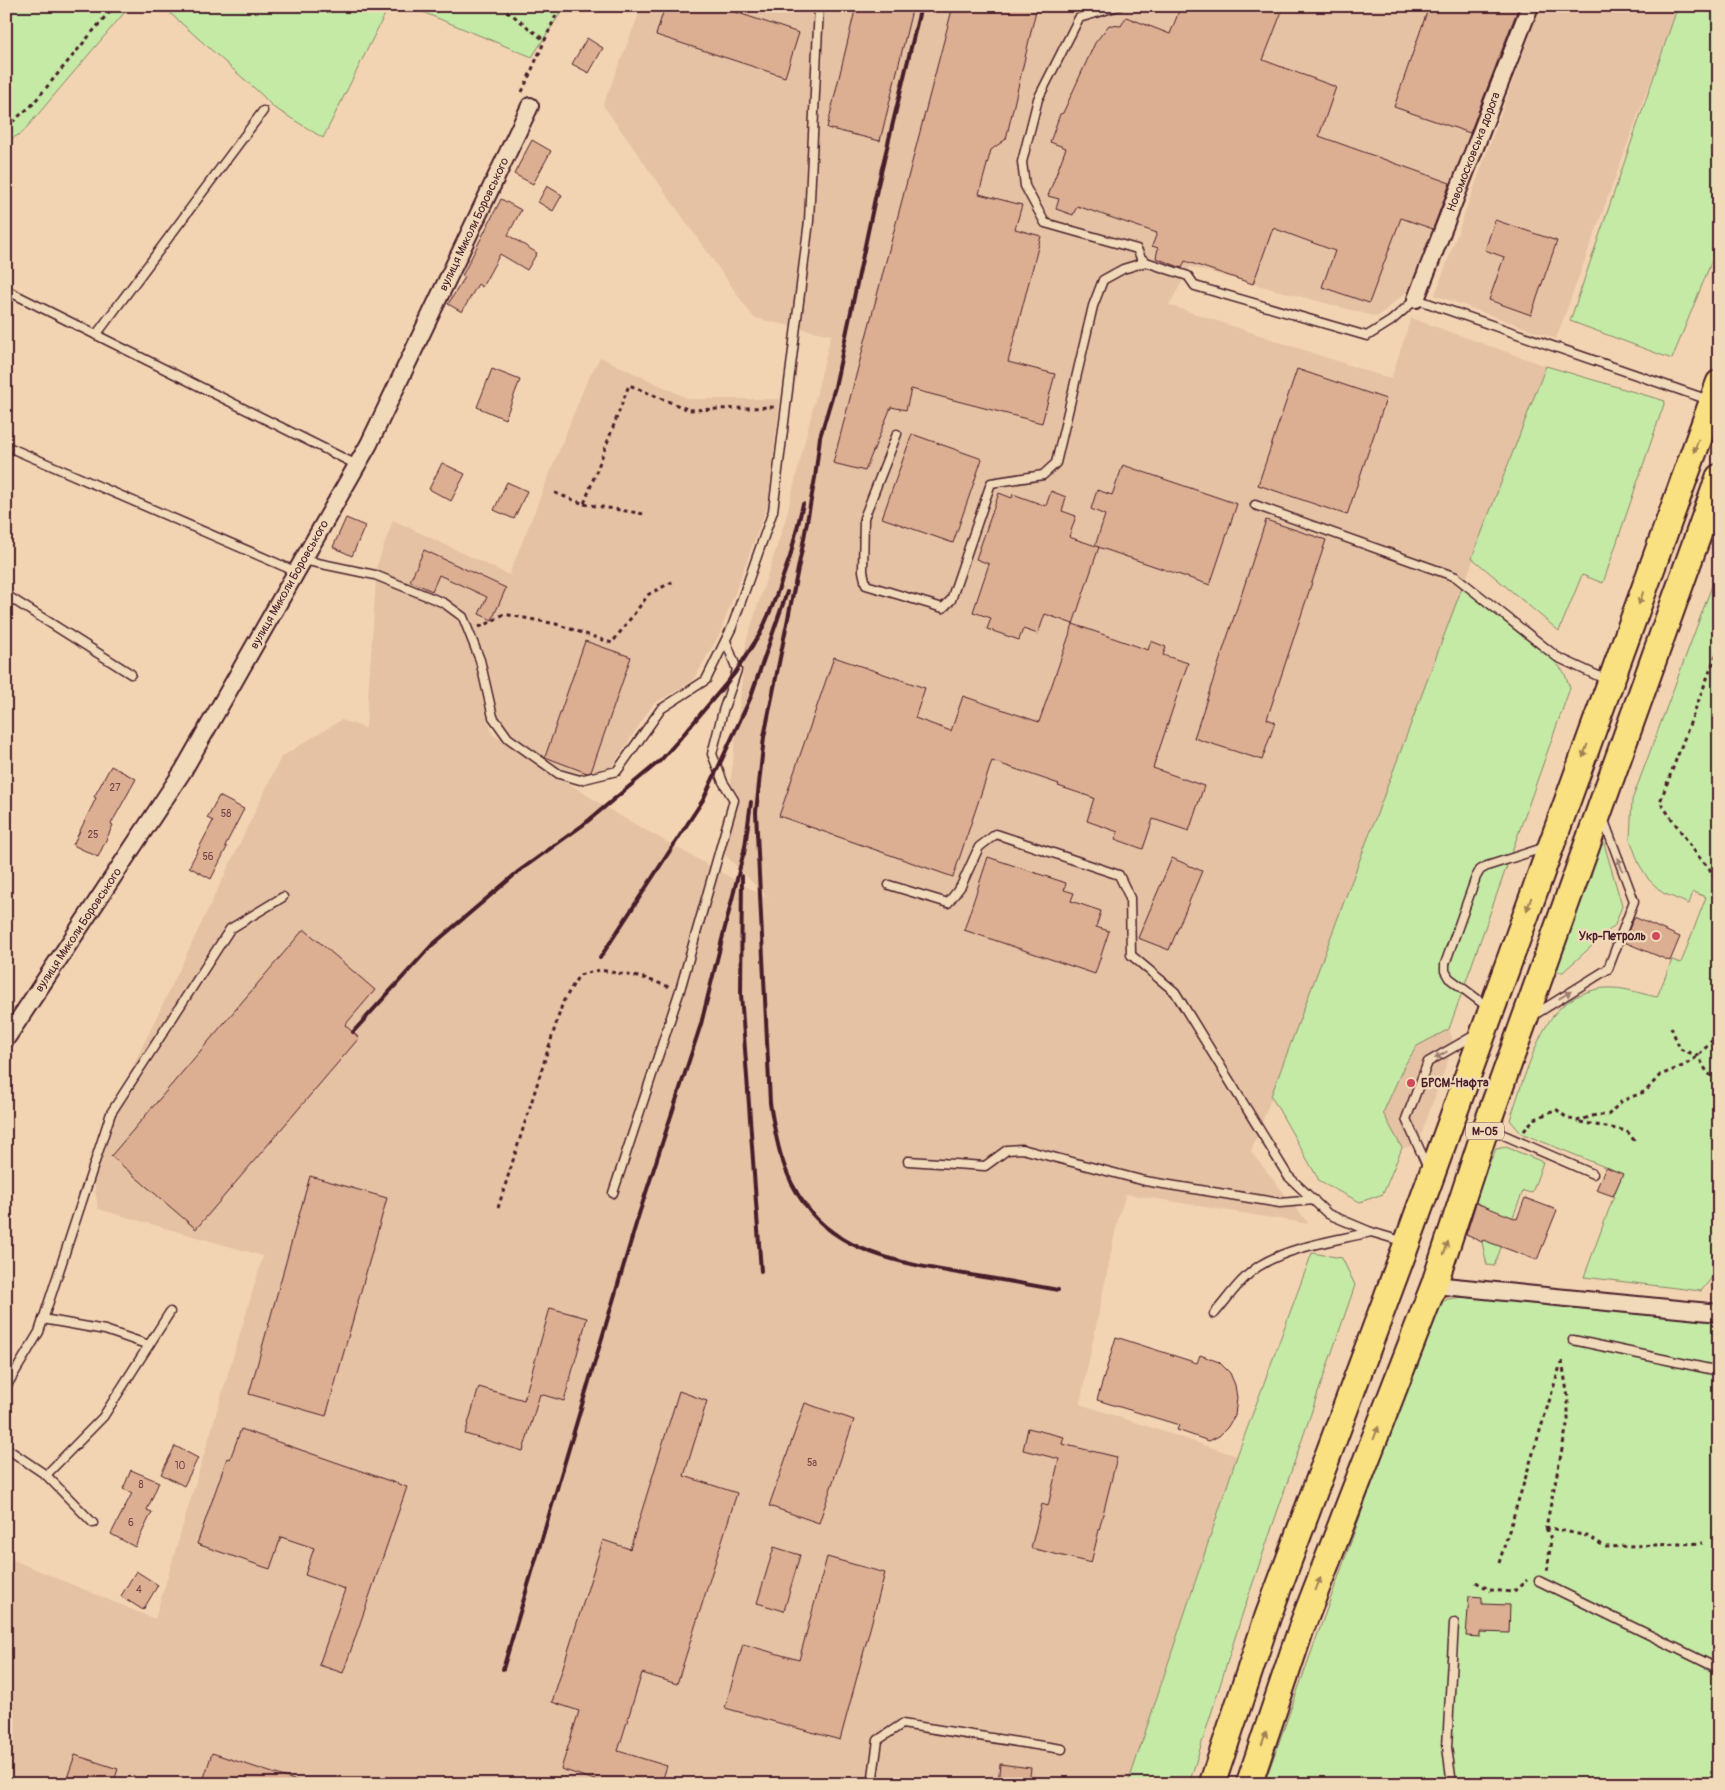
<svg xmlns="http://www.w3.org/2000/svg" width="1725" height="1790" font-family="Pangolin,sans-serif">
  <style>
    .built { fill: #e5c2a4 }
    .green { fill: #c4eaa5; stroke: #878468 }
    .building { fill: #dcae92; stroke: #4a1f2b }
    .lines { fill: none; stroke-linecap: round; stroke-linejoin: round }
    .service-casing { stroke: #4a1f2b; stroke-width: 11 }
    .minor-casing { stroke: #4a1f2b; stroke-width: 20 }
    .primary-casing { stroke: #4a1f2b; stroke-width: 29 }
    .path { stroke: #4a1f2b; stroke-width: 3; stroke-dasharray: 4 4; stroke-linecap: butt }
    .service { stroke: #f1daba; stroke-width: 8 }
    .minor { stroke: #f1daba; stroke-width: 16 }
    .primary { stroke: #f9e181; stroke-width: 25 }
    .rail { stroke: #4a1f2b; stroke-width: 4 }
    .oneway { fill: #a28056 }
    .oneway2 { fill: #9e7c72 }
    .poi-dot { fill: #d1495b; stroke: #f1daba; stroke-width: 2 }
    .labels { text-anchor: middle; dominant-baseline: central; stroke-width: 4.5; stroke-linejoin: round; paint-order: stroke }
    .number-label { font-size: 10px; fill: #6e4345 }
    .shield { fill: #f1daba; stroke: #7c5756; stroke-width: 1 }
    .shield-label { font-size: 11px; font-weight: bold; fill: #4a1f2b }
    .street-label { font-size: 12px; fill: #4a1f2b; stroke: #f1daba }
    .poi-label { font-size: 12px; font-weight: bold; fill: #4a1f2b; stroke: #f1daba; text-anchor: end }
  </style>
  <rect width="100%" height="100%" fill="#f2d4b3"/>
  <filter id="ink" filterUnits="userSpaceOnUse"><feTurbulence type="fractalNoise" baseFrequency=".02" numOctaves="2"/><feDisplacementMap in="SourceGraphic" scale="10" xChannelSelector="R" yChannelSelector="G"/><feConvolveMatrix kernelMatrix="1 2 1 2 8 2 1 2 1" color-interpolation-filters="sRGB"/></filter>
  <g filter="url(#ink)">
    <g class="built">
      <polygon points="642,6 1525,6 1416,284 1377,317 1190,267 1169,305 1391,379 1411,318 1546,366 1251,1152 1309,1224 1126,1194 1118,1219 1080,1404 1237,1456 1128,1784 6,1784 6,1557 155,1619 263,1256 98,1209 90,1156 281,757 341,720 366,728 376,578 448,610 462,624 477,666 492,734 615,813 769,899 723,853 746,642 785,521 831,335 754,318 603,105"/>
      <polygon points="1540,6 1678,6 1556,339 1435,295"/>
      <polygon points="600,357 689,399 780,399 768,504 720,633 693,681 653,704 612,767 579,777 560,770 509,734 497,716 485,660 466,616 444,598 375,571 393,520 509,575 586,383"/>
      <polygon points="1449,1029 1454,1044 1419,1141 1409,1147 1402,1148 1383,1113 1391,1095 1404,1066 1417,1046"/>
    </g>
    <g class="green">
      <polygon points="6,6 130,6 22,133 6,142"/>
      <polygon points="162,6 389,6 323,138 273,107 262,95"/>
      <polygon points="408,6 565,6 532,57"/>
      <polygon points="1678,6 1719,6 1719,243 1672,359 1570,321"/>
      <polygon points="1546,366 1665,401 1603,583 1582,575 1559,631 1472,558"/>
      <path d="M1719,567v702l-18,22 -117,-14 38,-103 -101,-41 -11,-13c10,-30 27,-90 49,-111 13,-13 35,-22 53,-21 14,0 30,6 45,9l15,-37 9,3 25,-66 -13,-5 -4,12 -26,-11 -14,-13 -10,-16 -9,-25 2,-39z"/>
      <polygon points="1463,585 1549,655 1564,672 1570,688 1449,1029 1417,1046 1404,1066 1383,1113 1402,1148 1383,1194 1360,1202 1320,1182 1271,1096"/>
      <polygon points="1603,840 1622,906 1615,925 1563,972 1555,972 1552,968"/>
      <polygon points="1506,1147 1543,1162 1532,1193 1523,1191 1494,1266 1487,1265 1482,1242 1494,1211 1472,1200 1496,1149"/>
      <polygon points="1312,1253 1342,1258 1355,1285 1244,1609 1189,1784 1128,1784 1237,1456"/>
      <polygon points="1469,1296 1719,1321 1719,1784 1264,1784 1436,1305 1448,1299"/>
    </g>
    <g class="building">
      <polygon points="665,6 717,6 799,33 785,77 656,35"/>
      <polygon points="856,6 913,6 880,141 827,128"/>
      <polygon points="953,6 1037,6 1006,139 991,150 979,194 1022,205 1015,229 1041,236 1008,362 1055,374 1042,423 911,389 906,410 891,407 865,471 833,463"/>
      <polygon points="1181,6 1284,6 1263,60 1336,87 1319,136 1450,183 1433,229 1401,218 1369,303 1322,287 1335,251 1273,228 1253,284 1185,261 1182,268 1156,258 1158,248 1152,246 1157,233 1077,206 1073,215 1056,209 1059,199 1048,196 1066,148 1050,142 1060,114 1063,113 1095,43 1109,25 1121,26 1126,17 1170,34"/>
      <polygon points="1429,6 1519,6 1470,133 1394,107"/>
      <polygon points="587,38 603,48 589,73 572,64"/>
      <polygon points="532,140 551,151 533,184 514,174"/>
      <polygon points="547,186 562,195 553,211 538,202"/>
      <polygon points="501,199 521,210 508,235 537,253 527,270 500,254 482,287 478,284 462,312 448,304 465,277 462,276"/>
      <polygon points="1495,220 1557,241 1531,315 1489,300 1504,257 1485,250"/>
      <polygon points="492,369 520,380 505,419 477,407"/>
      <polygon points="1297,369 1386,399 1347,515 1258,485"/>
      <polygon points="912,434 982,459 953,543 882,518"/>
      <polygon points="442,463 465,474 451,501 429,489"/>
      <polygon points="1123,465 1237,504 1210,585 1095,546 1105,515 1091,509 1097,490 1112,495"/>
      <polygon points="507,482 527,491 514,519 494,510"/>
      <polygon points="1051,491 1066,497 1062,511 1076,516 1069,537 1099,547 1073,624 1045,614 1038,634 1023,629 1019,640 987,629 991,618 973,612 989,564 976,559 999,493 1012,498 1013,494 1046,506"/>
      <polygon points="346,518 365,526 352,556 333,547"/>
      <polygon points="1266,520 1326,540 1267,719 1275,722 1262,760 1194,738"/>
      <polygon points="424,550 506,588 492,620 479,614 487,597 439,575 432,591 410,581"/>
      <polygon points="1073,624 1148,650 1151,641 1166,647 1163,655 1188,663 1153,768 1204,786 1189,831 1153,819 1143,849 1115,839 1118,832 1087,821 1094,798 1058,786 1059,784 992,761 953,877 779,816 834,657 925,688 915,718 951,731 963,696 1039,722"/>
      <polygon points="585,641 631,657 591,772 587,773 545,757"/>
      <polygon points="111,766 136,779 111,824 113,825 98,857 73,845 96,798 94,797"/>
      <polygon points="219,796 244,809 225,846 227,847 211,879 189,867 213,821 207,818"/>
      <polygon points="988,857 1066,883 1064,890 1074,893 1071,901 1101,911 1096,927 1109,931 1095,974 964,930"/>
      <polygon points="1172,858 1202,871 1169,950 1138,938"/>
      <polygon points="1634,917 1680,937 1670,961 1624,942"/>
      <polygon points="304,929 375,990 345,1025 359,1038 196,1229 111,1156"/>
      <polygon points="1606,1167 1623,1174 1613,1196 1596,1190"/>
      <polygon points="310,1176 387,1198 326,1416 249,1394"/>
      <polygon points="1525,1198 1557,1210 1537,1260 1483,1240 1482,1242 1466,1235 1476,1203 1517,1219"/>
      <polygon points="550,1308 587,1318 564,1401 540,1394 523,1451 465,1434 479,1387 524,1400"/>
      <polygon points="1116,1337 1197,1363 1200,1355 1219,1362 1230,1373 1235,1385 1237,1398 1235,1415 1227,1428 1219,1436 1209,1441 1177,1430 1179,1425 1097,1400"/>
      <polygon points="679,1391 707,1401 684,1476 737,1493 677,1684 642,1673 618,1751 667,1766 661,1784 607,1784 561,1769 579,1711 552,1702 603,1540 630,1549"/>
      <polygon points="805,1403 854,1420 819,1523 769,1506"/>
      <polygon points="1028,1428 1064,1437 1062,1444 1117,1457 1091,1563 1031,1548 1042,1504 1048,1506 1059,1459 1023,1450"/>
      <polygon points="241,1429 407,1487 343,1673 319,1665 345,1589 305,1575 314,1548 281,1537 270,1569 197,1544 227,1458 230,1459"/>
      <polygon points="175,1446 198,1458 184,1486 161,1474"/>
      <polygon points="131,1470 159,1482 147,1510 152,1512 135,1547 111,1534 132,1493 123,1489"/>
      <polygon points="774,1547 800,1555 784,1611 757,1603"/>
      <polygon points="827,1557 885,1573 840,1740 725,1708 743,1644 799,1660"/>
      <polygon points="136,1571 158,1585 143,1610 121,1596"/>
      <polygon points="1469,1596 1482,1597 1482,1604 1510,1605 1509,1633 1480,1632 1480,1637 1466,1636"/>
      <polygon points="212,1753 297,1781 296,1784 202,1784"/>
      <polygon points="75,1755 118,1769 113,1784 65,1784"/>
      <polygon points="1000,1764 1031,1768 1029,1784 998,1784"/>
    </g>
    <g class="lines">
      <g class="service-casing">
        <g id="service">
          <polyline points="1119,6 1079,18 1038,99 1022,162 1025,186 1045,223 1137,249 1141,258 1146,262 1188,276 1195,286 1367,336 1391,321 1416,299 1709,400"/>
          <polyline points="6,290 357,465"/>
          <polyline points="96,335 263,111"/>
          <polyline points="897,434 864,518 863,571 866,585 943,608 951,600 991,483 1043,475 1056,463 1093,306 1103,280 1123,269 1146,262"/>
          <polyline points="6,446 297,572"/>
          <polyline points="1255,505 1456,577 1557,657 1609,681"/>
          <polyline points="303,560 375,575 444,603 463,617 480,660 493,717 508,738 559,774 580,780 617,771 661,709 706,680 732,627 773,511 809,221 819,6"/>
          <polyline points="6,595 131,674"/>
          <polyline points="889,885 948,903 961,886 979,847 996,834 1119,875 1130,898 1131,955 1175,992 1288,1176 1328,1214 1371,1232 1405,1242"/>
          <polyline points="1489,1008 1449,978 1445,971 1445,964 1476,877 1480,870 1487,866 1546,847"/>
          <polyline points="1534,1015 1608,969 1634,901 1603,818"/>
          <polyline points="1490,1129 1593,1174"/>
          <polyline points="908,1161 985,1166 1007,1150 1022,1149 1145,1181 1280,1203 1314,1200"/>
          <polyline points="1428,1168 1406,1119 1428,1062 1475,1035"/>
          <polyline points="613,1193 680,990 734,800 723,782 712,754 723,711 737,670 726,641"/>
          <path d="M1214,1314c14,-16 27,-36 45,-48 32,-20 75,-25 112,-34"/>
          <polyline points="43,1319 105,1330 149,1345"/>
          <polyline points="1573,1340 1719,1371"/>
          <polyline points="6,1387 39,1332 111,1113 230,929 283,897"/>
          <polyline points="6,1448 46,1475 103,1417 170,1312"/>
          <polyline points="46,1475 93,1523"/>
          <polyline points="1539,1581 1719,1669"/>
          <polyline points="872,1784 878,1740 902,1724 1062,1749"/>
          <polyline points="1452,1784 1447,1747 1454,1623"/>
        </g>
      </g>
      <g class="minor-casing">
        <g id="minor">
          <path id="s1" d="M1416,299l114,-293"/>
          <path id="s2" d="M6,1039l177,-268 186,-327 161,-338"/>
          <polyline points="1434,1285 1719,1313"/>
        </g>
      </g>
      <g class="primary-casing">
        <g id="primary">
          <polyline points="1212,1784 1268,1616 1407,1243 1719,383"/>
          <polyline points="1249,1784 1302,1626 1434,1285 1486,1127 1719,477"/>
        </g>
      </g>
      <g class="path">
        <polyline points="501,6 544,40"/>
        <polyline points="522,92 560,6"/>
        <polyline points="6,127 31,106 114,6"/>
        <polyline points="555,493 584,504 629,385 689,410 776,407"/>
        <polyline points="584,504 644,514"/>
        <polyline points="479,627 487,624 504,614 556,624 612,643 649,594 674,581"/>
        <polyline points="1719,647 1660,802 1698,856 1709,868 1719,886"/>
        <polyline points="1671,1027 1680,1049 1698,1056 1707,1072 1719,1083"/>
        <polyline points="1580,1122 1627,1131 1636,1143"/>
        <polyline points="1524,1131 1533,1120 1556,1109 1567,1118 1577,1121 1596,1115 1608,1115 1622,1101 1646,1091 1660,1075 1685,1065 1698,1056 1719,1033"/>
        <polyline points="498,1208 563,1002 579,975 600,970 644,978 670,987"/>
        <polyline points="1562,1361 1568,1398 1568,1420 1546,1527 1587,1536 1606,1547 1703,1543"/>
        <polyline points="1546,1528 1551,1539 1547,1573"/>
        <polyline points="1499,1563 1561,1363"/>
        <polyline points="1476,1582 1490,1590 1513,1592 1527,1580"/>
      </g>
      <use href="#service" class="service"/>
      <use href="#minor" class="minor"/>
      <use href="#primary" class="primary"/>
      <g class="rail">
        <path d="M921,6l-44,183 -42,198 -15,50 -5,41 -13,71 -38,188 -8,75 14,291c6,37 12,71 35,102 36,50 103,59 159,69 31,5 63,10 94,16"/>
        <polyline points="744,854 751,802"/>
        <polyline points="742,876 741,994 761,1271"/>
        <polyline points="600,958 703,800 750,699 787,592"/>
        <polyline points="353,1032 431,946 519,871 583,825 661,760 683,735 735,673 760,634 772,607 790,557 803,504"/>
        <polyline points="503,1669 639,1214 701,1024 745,847"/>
      </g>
    </g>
    <defs><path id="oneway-solid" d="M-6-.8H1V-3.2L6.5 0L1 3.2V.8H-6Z" transform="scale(1.25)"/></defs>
    <g class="oneway">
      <use href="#oneway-solid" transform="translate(1696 446) rotate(110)"/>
      <use href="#oneway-solid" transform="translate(1641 598) rotate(110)"/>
      <use href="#oneway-solid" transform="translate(1585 751) rotate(110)"/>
      <use href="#oneway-solid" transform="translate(1529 904) rotate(110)"/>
      <use href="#oneway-solid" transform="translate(1446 1248) rotate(-72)"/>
      <use href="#oneway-solid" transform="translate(1376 1433) rotate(-69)"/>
      <use href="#oneway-solid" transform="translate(1318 1584) rotate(-69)"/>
      <use href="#oneway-solid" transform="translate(1264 1738) rotate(-71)"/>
    </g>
    <g class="oneway2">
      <use href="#oneway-solid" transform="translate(1620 864) rotate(-110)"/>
      <use href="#oneway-solid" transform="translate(1565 995) rotate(-31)"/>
      <use href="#oneway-solid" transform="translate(1441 1055) rotate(150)"/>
    </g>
  </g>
  <g class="poi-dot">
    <circle cx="1656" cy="936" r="5"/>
    <circle cx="1411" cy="1083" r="5"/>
  </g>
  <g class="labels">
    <g class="number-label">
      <text x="115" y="788">27</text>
      <text x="226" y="814">58</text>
      <text x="93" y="835">25</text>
      <text x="208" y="857">56</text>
      <text x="812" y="1463">5а</text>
      <text x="180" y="1466">10</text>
      <text x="141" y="1485">8</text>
      <text x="131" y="1523">6</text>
      <text x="139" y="1590">4</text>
    </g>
    <rect class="shield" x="1466" y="1122.5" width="38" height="17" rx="4"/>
    <g class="shield-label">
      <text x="1485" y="1131">М-05</text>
    </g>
    <g class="street-label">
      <text stroke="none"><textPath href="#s1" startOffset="158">Новомосковська дорога</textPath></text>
      <text stroke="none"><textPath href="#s2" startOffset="941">вулиця Миколи Боровського</textPath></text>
      <text stroke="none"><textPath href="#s2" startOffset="536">вулиця Миколи Боровського</textPath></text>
      <text stroke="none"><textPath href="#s2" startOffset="131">вулиця Миколи Боровського</textPath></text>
    </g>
    <g class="poi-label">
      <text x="1646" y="936">Укр-Петроль</text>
      <text x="1421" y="1083" text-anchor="start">БРСМ-Нафта</text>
    </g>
  </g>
  <rect width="1725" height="1790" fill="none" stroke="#f1daba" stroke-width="25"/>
  <rect x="12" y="12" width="1700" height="1765" fill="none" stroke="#4a1f2b" stroke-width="2" filter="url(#ink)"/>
</svg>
